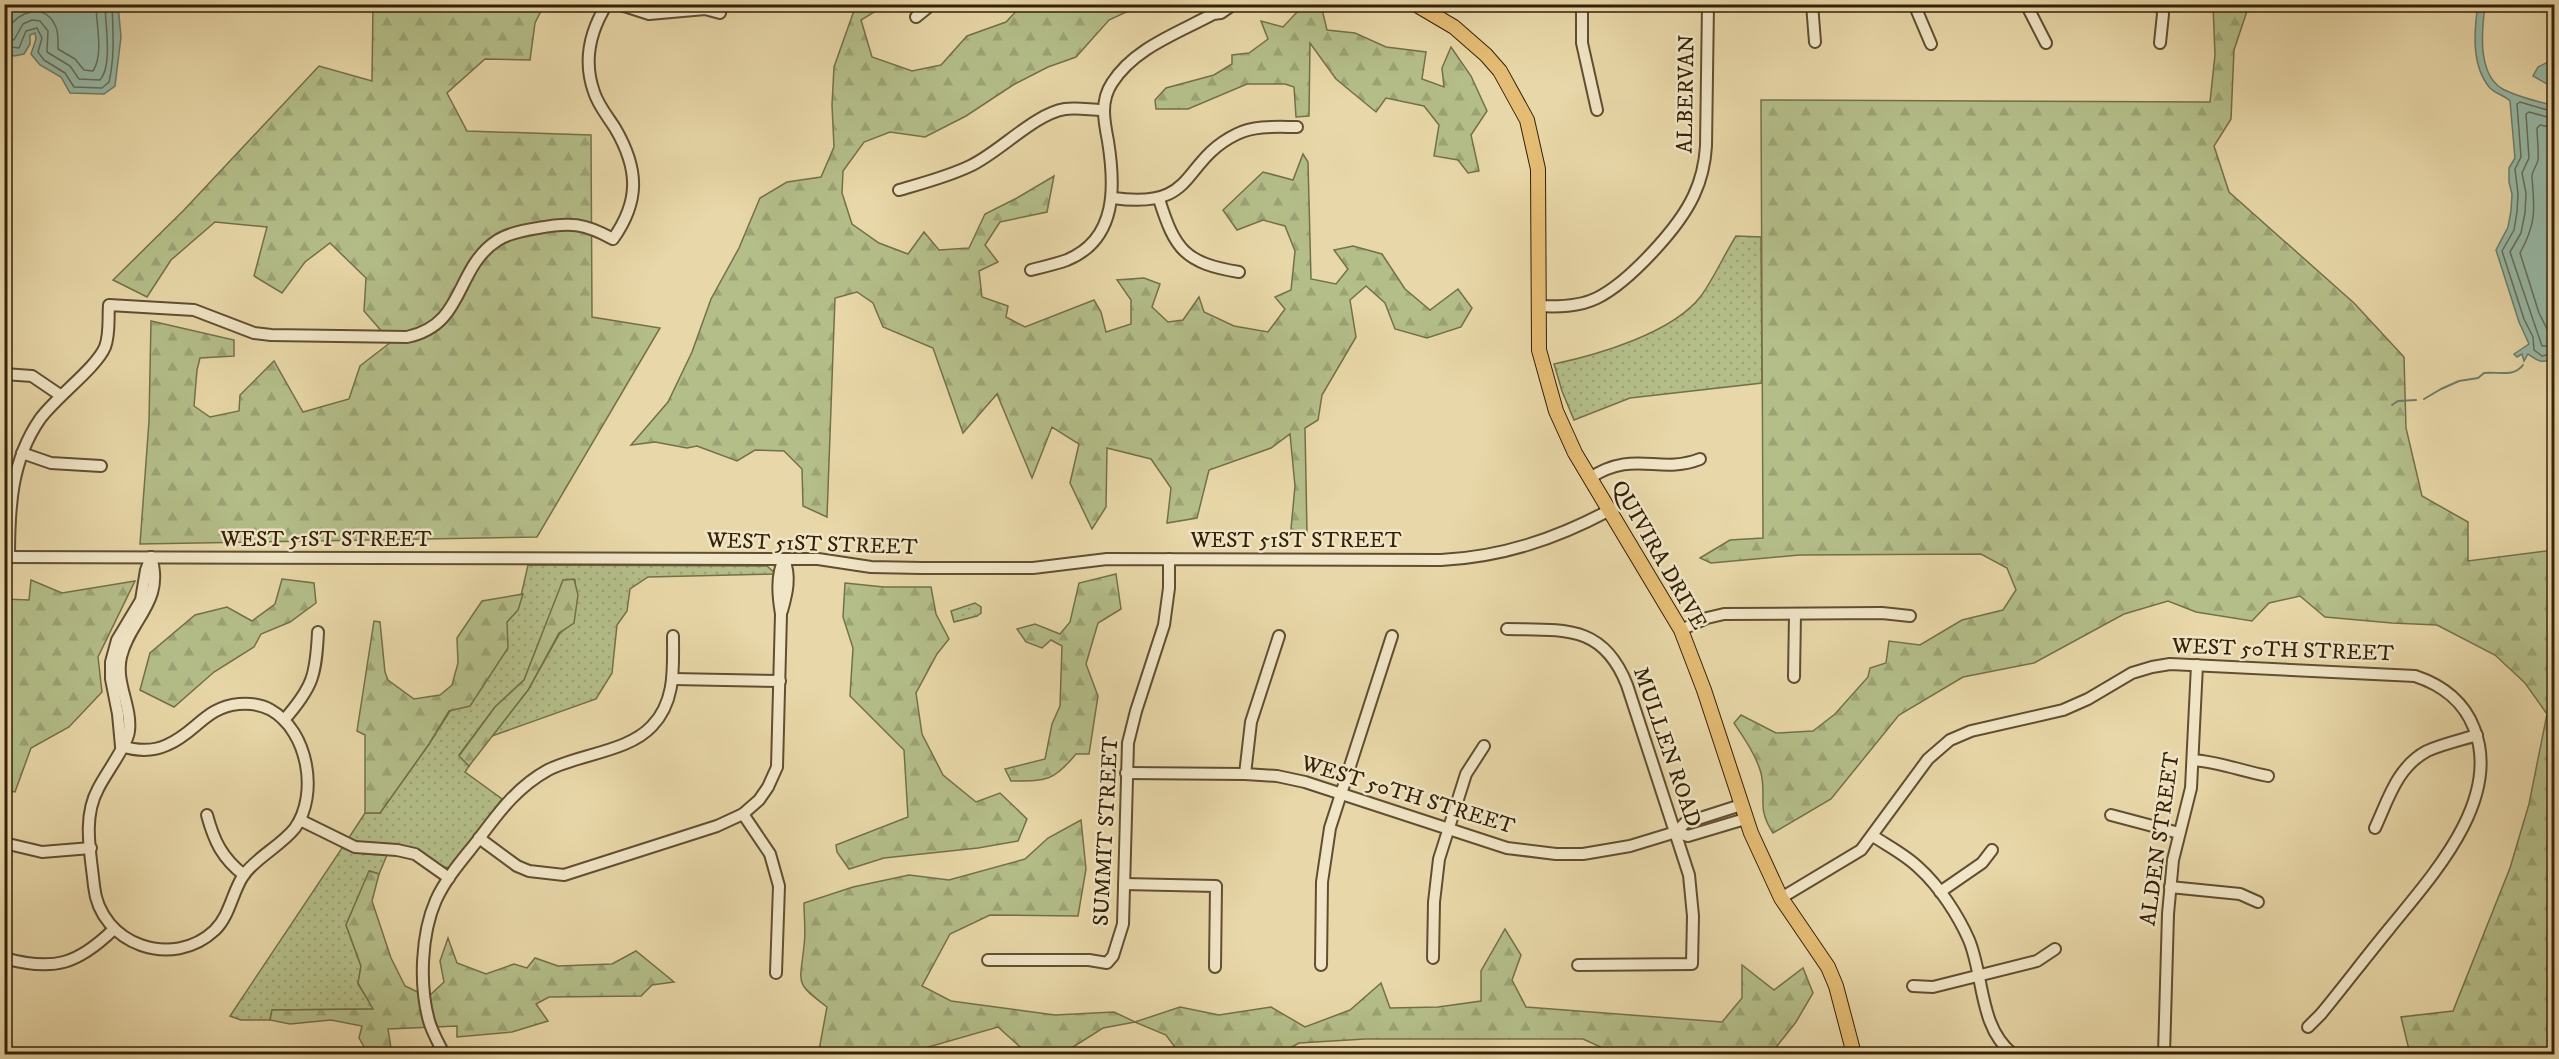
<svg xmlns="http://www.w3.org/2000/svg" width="2559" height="1059" font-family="'IM FELL DW Pica',serif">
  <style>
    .grass { fill: url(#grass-dots); stroke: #747048; stroke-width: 1.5 }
    .forest { fill: url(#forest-firs); stroke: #747048; stroke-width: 1.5 }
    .water { fill: #97baa9; stroke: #6f7d69; stroke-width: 1.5 }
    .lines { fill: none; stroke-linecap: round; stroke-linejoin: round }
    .shore { stroke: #666e58; stroke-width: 1.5 }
    .stream { stroke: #6f7d69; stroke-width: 2 }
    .minor-casing { stroke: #614e30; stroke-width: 14 }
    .major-casing { stroke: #342108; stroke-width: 16 }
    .minor { stroke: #f0e5c6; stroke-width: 10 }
    .major { stroke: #e4bc74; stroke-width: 14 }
    .labels { text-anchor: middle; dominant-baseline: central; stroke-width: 5; stroke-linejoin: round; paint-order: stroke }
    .street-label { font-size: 22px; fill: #342108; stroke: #f0e5c6 }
  </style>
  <defs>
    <pattern id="grass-dots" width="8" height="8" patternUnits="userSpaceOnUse" patternTransform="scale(1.5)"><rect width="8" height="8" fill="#b4be89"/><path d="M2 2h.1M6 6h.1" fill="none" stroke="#9ba375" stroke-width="1.8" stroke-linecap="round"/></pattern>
    <pattern id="forest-firs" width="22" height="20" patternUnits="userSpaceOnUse" patternTransform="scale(1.5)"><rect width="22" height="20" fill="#b4be89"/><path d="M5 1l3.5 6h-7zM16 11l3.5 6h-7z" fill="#9ba375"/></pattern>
  </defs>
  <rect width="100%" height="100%" fill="#e8d7a8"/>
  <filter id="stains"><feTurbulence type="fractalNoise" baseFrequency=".00333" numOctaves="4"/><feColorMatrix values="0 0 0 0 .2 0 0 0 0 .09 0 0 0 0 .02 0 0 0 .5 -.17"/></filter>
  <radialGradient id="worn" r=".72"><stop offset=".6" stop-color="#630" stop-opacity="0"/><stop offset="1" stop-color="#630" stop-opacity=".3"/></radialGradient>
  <g class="grass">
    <path d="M1736,236l25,1 1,146 -132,15 -56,22 -12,-29 -8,-27c43,-9 119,-31 147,-68 13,-18 23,-41 35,-60z"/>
    <path d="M528,565l239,1 9,8 -128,3 -18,12 -3,22 -10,14 -5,48 -16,26 -104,37 36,-46 32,-57 14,-11 1,-42h-11l-40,100 -29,27 -36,48 10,11 -4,6 37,27 -48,66 -3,3c-15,0 -24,-15 -37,-19 -21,-7 -45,-3 -66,-10l17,-26h15l49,-69 78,-122 11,-13z"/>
    <polygon points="975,603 981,607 981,613 977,616 954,622 951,611"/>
    <polygon points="342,848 366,854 387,855 379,874 370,871 346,925 361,966 358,984 374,1009 272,1010 270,1020 241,1020 230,1016"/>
  </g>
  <g class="forest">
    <polygon points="485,4 496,11 509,5 544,5 535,23 530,60 485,59 447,93 467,131 591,135 592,317 660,328 537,537 140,544 149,421 151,321 234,340 234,356 200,358 197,370 194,406 210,417 239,411 240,395 274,361 303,412 349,399 360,366 391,342 364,311 366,278 330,243 305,262 282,293 254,276 267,227 215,222 171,260 147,297 113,280 184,210 319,66 372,81 373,5"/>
    <polygon points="856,5 877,5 879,9 861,20 872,57 912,71 941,65 967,36 1006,22 1022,5 1141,5 1109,20 1076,57 1048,67 1013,85 966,116 925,137 890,132 864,142 843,171 842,193 852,224 879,243 908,254 924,232 939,250 969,248 985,214 1017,198 1054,176 1047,212 1000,222 985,245 998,262 979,271 982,297 1008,306 1006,317 1025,327 1094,300 1101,312 1106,332 1131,324 1131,300 1117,280 1144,278 1160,284 1152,307 1168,322 1183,320 1199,297 1204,312 1234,326 1268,332 1285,309 1275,297 1291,290 1295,251 1285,226 1263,220 1237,230 1223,210 1263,172 1293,180 1303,154 1308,162 1311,279 1336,284 1348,269 1334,250 1353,246 1382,254 1405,289 1430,310 1458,289 1472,308 1461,327 1427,338 1395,329 1385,303 1366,286 1350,300 1356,337 1322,395 1318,420 1305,428 1307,533 1291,529 1295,486 1290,434 1271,448 1209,470 1197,518 1167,523 1171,488 1151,459 1107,448 1106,507 1092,529 1070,483 1079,444 1052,427 1032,478 997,394 963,433 933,348 883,327 873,303 857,292 835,298 827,517 803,506 802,469 784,451 755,450 737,461 697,446 687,448 655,442 631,445 668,402 692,352 711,299 739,248 760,198 787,182 821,177 834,147 832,105 834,67"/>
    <polygon points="1321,5 1327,30 1355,33 1386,47 1426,52 1422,79 1444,87 1442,68 1451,47 1471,76 1487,111 1471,135 1479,171 1468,173 1458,160 1434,156 1439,125 1424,106 1386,98 1376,112 1336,79 1310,43 1309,116 1296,117 1294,87 1285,84 1247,84 1188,109 1156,109 1155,100 1166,88 1214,75 1232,64 1232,55 1249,53 1268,39 1261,21 1283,27 1299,10 1295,5"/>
    <path d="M2213,5h36l-15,45 -3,69 -17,27 15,46 125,111 50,54 2,71 16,68 46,26v39l86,-11v504h-144l-9,-37 52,-6 57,-143 19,-64 18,-90 -22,-31 -30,-28 -58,-30 -45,-2 -67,-6 -25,-21 -31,7 -17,18 -56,-9 -28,-11 -44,13 -90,49 -71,14 -64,38 -68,84 -58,34c-17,-26 -6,-34 -12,-60 -5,-18 -17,-35 -27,-50l7,-8 35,18 37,-2 22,-17 33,-37 2,-9 16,-5 3,-22 31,4 42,-25 41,-10 13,-20 -9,-22 -26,-14 -182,1 -88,8 -11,-5 30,-18 33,-2 -2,-438 449,2 5,-47z"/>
    <path d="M1116,574l5,35 -23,14 -12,41 12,32 -9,58h-13c-23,28 -30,27 -65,27l-6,-12 40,-10 7,-35 8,-18 2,-60 -11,-6 -9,8 -16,-6 -9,-13 18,-5 25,10 10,-12 9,-39z"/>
    <polygon points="282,579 314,583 316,603 290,622 261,634 254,647 214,672 174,707 140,690 150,653 195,615 227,607 252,621 275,604"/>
    <polygon points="574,579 578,595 574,623 559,633 528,690 469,766 459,756 495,707 524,680 563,580"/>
    <polygon points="31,580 62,593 135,581 98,657 102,692 69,727 31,748 15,792 5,790 5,599 29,600"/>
    <polygon points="845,583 884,587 931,587 936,614 949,639 937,654 916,693 922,734 943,775 976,802 1000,793 1027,819 1018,841 978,848 884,858 849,869 837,852 836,845 908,817 904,750 850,696 853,648 843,617"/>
    <polygon points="523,594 518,610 507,622 508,648 470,706 449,711 429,744 380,813 365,813 365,735 357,731 374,621 380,622 385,672 388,680 414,699 440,695 452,685 458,663 457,638 482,601"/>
    <path d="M1081,820l5,49 -8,47 -88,-1 -40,19 -28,52 29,15 104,14 59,-3 21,10 45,-15 39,8 52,-8 34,20 45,-17 31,-27 9,25 48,-1 43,-6v-30l24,-42 16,26 -9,25 14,27 196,15 20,-24v-33l32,25 29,-22 10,25 -17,29 -23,29 -21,3h-136l-33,-15h-218l-66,4 -20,11h-99l-14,-19 -31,-13 -32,6 -41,26h-34l-30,-27 -94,27 -85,-4 8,-43c-33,-25 -27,-22 -23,-61 2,-14 0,-29 0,-43l49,-16 56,-12 40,5 76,-21 23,-21z"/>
    <polygon points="369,871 379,874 372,901 391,958 405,986 428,997 444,982 440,961 448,938 457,963 486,974 514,964 527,968 535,958 558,966 612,964 636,951 674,982 652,985 641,996 549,997 536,1004 548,1021 512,1032 457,1037 457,1026 388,1029 392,1054 368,1054 359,1038 362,1026 331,1020 290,1024 270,1020 272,1010 373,1009 358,983 361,966 346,925"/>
  </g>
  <g class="water">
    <path d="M2478,4l7,1c-3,24 -8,67 16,83 15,9 37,13 53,18v252c-12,6 -16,3 -26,-4l-4,7 -2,-7 -5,3 -3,-3 15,-10 -10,-22 -23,-72 12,-23 3,-16 1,-17 -3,-12v-14l6,-10 -5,-57c-6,-6 -14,-7 -20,-13 -19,-22 -16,-57 -12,-84z"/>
    <polygon points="4,5 118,5 121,37 115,86 104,94 70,93 61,77 40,65 31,54 36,39 35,33 30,35 30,44 24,54 14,56 5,51"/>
    <polygon points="2554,59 2554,88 2533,76 2538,67"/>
  </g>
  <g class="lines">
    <g class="shore">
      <path d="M4,29h4c10,-18 36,-26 47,-4 4,7 3,16 3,24l17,10 9,11 9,1c11,-17 3,-47 3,-67"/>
      <path d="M4,38l10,2 9,-16 9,-4 8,1 8,10 -1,21 23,14 9,13 21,1c13,-14 5,-57 5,-76"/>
      <path d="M4,46l15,2 7,-17 11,-3 5,10 -4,14 6,8 21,13 9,14 28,1 7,-6c6,-27 4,-51 3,-78"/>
      <polyline points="2554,112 2520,102 2517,104 2521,157 2515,169 2518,194 2517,212 2514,230 2502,251 2524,319 2533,337 2534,350 2542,356 2554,353"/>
      <polyline points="2554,119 2529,112 2526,114 2529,158 2522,173 2526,193 2525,213 2521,233 2510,252 2542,346 2554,346"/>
      <path d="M2554,128l-14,-3 -3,3c0,10 2,22 1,32 -1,6 -7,12 -6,18 3,32 4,46 -12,75l19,60 11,22 4,2"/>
    </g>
    <g class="stream">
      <path d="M2424,399l17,-10 18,-8 19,-3 6,-5c14,-2 29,5 39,-8"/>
      <polyline points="2392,405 2398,401 2416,400"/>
    </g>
    <g class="minor-casing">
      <g id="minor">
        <polyline points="618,4 649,14 705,9 720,13"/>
        <polyline points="1582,4 1582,43 1597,110"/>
        <polyline points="1812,4 1815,42"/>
        <polyline points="1914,4 1931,44"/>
        <polyline points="2026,4 2046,43"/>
        <polyline points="916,17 932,4"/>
        <polyline points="2160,43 2163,14 2161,4"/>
        <path d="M899,190c24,-7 48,-13 71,-24 30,-14 64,-52 95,-57 12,-2 26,1 37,1"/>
        <path d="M1113,198c86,12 66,-36 124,-64 18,-9 41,-7 60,-7"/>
        <path d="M1159,199c16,51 26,64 80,73"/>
        <path d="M1031,270c12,-3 25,-6 36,-10 51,-21 48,-75 41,-119 -4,-20 -8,-40 4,-58 22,-35 66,-50 101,-69l8,-1 13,-9"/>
        <path d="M1538,306c19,1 41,1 59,-8 32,-16 82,-70 97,-103 7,-15 11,-32 12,-49l2,-142"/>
        <polyline points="4,374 32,376 60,395"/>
        <polyline points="22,453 51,463 101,466"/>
        <path d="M1590,478c44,-29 69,-3 110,-19"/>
        <path d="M4,557l780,2h34l53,8 51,1h111l74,-9 334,1c61,-3 114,-21 167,-49"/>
        <path d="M9,557c0,-49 2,-96 31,-138 16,-22 56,-51 65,-72 5,-13 3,-29 4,-42l85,5 60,23 17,2 136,2c59,-12 47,-69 91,-97 11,-7 27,-10 40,-12 32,-6 46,-5 75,11 27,-38 26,-70 2,-111 -7,-11 -17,-23 -21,-36 -11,-31 -4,-61 13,-88"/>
        <path d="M782,611c5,-18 9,-34 2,-52"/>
        <path d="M1507,629c57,1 96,-5 120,56l62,190 4,41 -1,48 -114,1"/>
        <polyline points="1681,630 1707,618 1724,614 1882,613 1910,616"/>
        <polyline points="1794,677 1795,614"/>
        <polyline points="673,679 780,681"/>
        <path d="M284,720c29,-33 32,-45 34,-88"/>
        <path d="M121,746c16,5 31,6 46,-1 29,-12 38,-38 72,-41 11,-1 23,1 32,6 37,21 48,84 24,118 -14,18 -40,30 -52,48 -11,17 -13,39 -28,54 -42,40 -115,15 -121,-44 -3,-31 -12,-68 4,-97 6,-13 30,-45 31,-58 3,-25 -14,-48 -8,-74 9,-38 44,-55 30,-100"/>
        <polyline points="121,746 118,714 111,679 111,662 117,640 141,600 146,570 151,557"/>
        <path d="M2193,760c26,2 49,11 75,16"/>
        <polyline points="1126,773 1245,774 1277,776 1305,782 1507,848 1556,854 1583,854 1630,846 1676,832 1685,823 1741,805"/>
        <polyline points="1245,774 1251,722 1279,636"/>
        <polyline points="743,814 770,854 779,886 776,973"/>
        <path d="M207,815c7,26 15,43 37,60"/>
        <polyline points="2111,815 2179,833"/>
        <polyline points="300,820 355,847 397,850 415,854 449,878"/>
        <path d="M2375,828c13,-28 22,-61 52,-77 15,-7 34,-11 50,-16"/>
        <polyline points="1676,832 1688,836 1745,819"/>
        <path d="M1873,836c15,10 33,19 46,32 20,18 39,47 50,72 15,36 10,88 44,114"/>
        <path d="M479,838l38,28 12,5 35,4 153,-49 26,-12 16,-14 9,-13 9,-20 4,-153c-3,-18 -5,-38 3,-55"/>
        <polyline points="4,843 42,852 91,848"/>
        <polyline points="1124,884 1216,886 1215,967"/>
        <polyline points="2170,887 2240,894 2258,902"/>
        <polyline points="1940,892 1982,863 1992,850"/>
        <path d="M1781,898l80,-48 67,-91 22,-19 21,-9 92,-21 25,-11 44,-26 20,-6 18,-3 245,12c27,9 48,24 59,52 29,72 -43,149 -85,201 -23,28 -45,57 -68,85l-13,13"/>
        <path d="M4,958c50,14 74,6 110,-29"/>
        <polyline points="1433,958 1434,902 1439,859 1466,774 1484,746"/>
        <polyline points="988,960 1089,960 1107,963 1113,956 1123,924 1128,743 1136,711 1164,625 1169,588 1169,559"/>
        <polyline points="1321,965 1322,882 1330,828 1392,636"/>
        <polyline points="1913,986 1933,987 2037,961 2055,949"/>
        <path d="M444,1054c-5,-10 -12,-22 -15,-33 -10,-36 -8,-87 7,-121 10,-22 27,-41 42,-60 21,-28 39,-53 70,-70 31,-16 80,-18 104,-44 24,-25 21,-58 21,-90"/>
        <polyline points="2164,1054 2168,914 2173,860 2191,788 2197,665"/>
      </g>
    </g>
    <g class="major-casing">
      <polyline id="major" points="1415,4 1454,27 1486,55 1500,71 1527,120 1538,169 1539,350 1556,411 1575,453 1681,630 1704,690 1751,833 1781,898 1828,967 1836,986 1854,1054"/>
    </g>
    <use href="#minor" class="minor"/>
    <use href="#major" class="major"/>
  </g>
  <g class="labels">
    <g class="street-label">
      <text transform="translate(1686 94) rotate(-89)">ALBERVAN</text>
      <text x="326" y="539">WEST 51ST STREET</text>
      <text x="1296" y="540">WEST 51ST STREET</text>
      <text transform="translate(812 544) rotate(2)">WEST 51ST STREET</text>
      <text transform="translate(1659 555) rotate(60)">QUIVIRA DRIVE</text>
      <text transform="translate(2283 650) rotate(2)">WEST 50TH STREET</text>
      <text transform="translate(1667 747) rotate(71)">MULLEN ROAD</text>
      <text transform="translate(1408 795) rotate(17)">WEST 50TH STREET</text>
      <text transform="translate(1106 831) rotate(-87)">SUMMIT STREET</text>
      <text transform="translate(2160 839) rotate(-82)">ALDEN STREET</text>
    </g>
  </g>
  <rect width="2559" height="1059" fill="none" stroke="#e8d7a8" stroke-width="24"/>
  <rect x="6" y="6" width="2547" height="1047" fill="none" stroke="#342108" stroke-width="3"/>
  <rect x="12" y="12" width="2535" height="1035" fill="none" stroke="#342108" stroke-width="1.5"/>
  <rect width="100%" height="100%" filter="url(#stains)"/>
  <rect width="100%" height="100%" fill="url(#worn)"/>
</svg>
